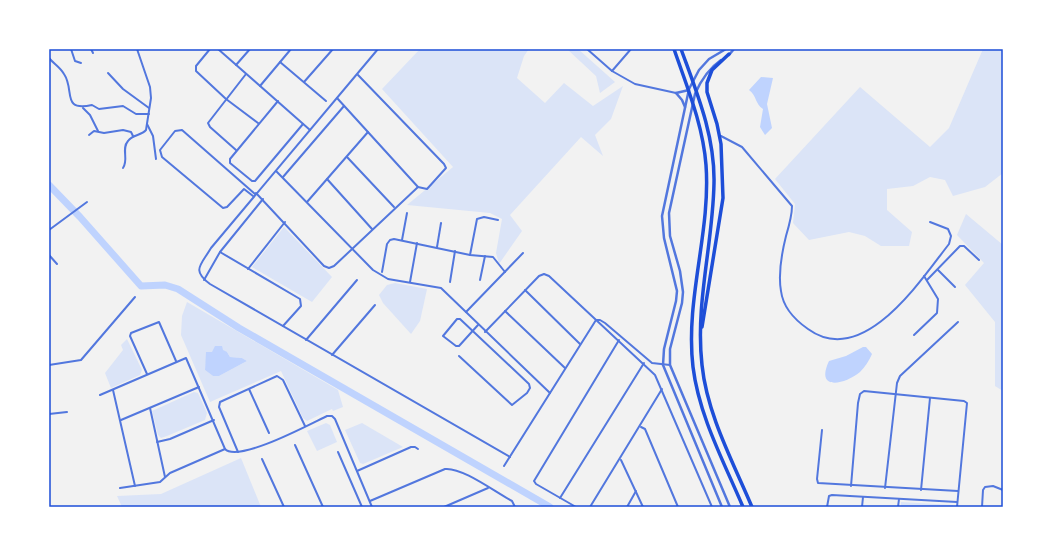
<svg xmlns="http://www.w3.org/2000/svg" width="1052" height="556" font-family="Raleway,sans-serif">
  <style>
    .green { fill: #dbe4f7; fill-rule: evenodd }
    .water { fill: #bfd3fe }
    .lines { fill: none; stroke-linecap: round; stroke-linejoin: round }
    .river { stroke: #bfd3fe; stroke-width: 7 }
    .minor { stroke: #5277de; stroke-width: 2 }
    .tertiary { stroke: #5277de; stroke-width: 2.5 }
    .motorway { stroke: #1d4ed8; stroke-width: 3.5 }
    .neatline { fill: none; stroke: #1d4ed8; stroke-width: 1.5 }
  </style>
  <rect width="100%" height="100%" fill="#f2f2f2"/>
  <g class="green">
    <polygon points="420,49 529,49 524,56 517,78 545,103 564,83 593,106 623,86 611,119 595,135 603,156 581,137 510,215 522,231 499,264 496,253 502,219 490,213 407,205 453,167 382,89"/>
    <polygon points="567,49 578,49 615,82 600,93 596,76"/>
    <polygon points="983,49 1003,49 1003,173 985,187 953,196 945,180 930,177 913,186 887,189 887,210 912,232 909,246 881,246 865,236 849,232 809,240 793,223 795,204 775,179 860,87 930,147 949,128"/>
    <polygon points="966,214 1003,245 1003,391 995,386 995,322 965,285 984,263 957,235"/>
    <polygon points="284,227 332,277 312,302 252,267"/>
    <polygon points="395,283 427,289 420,321 411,334 383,303 379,295 387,285"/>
    <path d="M187,302l151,88 5,17 -10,4 -1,-2 -25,12 -4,-3 -22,-47 -71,31 -29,-67 1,-19zM207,352h20l3,5 12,1 5,3 -28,15h-6l-8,-6z"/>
    <polygon points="127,339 142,370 140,375 111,388 105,373 123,350 121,345"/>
    <polygon points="194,392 198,393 207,413 205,420 167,436 161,438 158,435 152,411"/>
    <polygon points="326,423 330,425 337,442 317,451 307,431"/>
    <polygon points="362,423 403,447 363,464 360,463 345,430"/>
    <polygon points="241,458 261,507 122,507 117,496 161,494"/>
    <polygon points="901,502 953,505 953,507 901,507"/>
  </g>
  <g class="water">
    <path d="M761,77l12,1 -6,26 5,24 -7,7 -5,-8 3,-18c-8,-5 -6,-13 -14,-19z"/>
    <polygon points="215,346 222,346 223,350 227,352 230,357 242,358 247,361 219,376 213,376 205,370 206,352 212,352"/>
    <path d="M863,347h3l6,7c-3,7 -7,13 -12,18 -16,13 -45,19 -31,-11l17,-5z"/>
  </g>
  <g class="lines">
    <polyline class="river" points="49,185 80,217 141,286 165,285 178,289 239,328 550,507"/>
    <g class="minor">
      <polyline points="71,49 75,61 81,63"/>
      <polyline points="91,49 93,53"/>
      <polyline points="210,49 196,66 196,71 226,99 258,123"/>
      <polyline points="218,49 310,130"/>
      <path d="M378,49l-167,199c-10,17 -20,22 -1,36l300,173"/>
      <polyline points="587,49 612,71"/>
      <polyline points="631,49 612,71 635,84 676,93"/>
      <path d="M49,58c5,6 11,9 15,16 11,16 -3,38 28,31l7,4 24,-3 13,8h13"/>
      <polyline points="280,62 326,101"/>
      <polyline points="236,65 250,49"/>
      <polyline points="108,73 123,89 149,108"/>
      <polyline points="304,82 333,49"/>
      <polyline points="260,86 291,49"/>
      <polyline points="337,98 418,187 427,189 446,168 444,164 358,75"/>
      <polyline points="278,101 230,159 230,163 252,181 255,181 303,124"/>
      <polyline points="83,108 90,115 98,131"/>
      <polyline points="147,124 153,136 156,159"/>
      <polyline points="89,135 94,131 104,133 123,130 131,132 133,136"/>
      <path d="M721,136l21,11 50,59c0,10 -3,20 -6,30 -4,16 -8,38 -5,55 2,16 14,29 27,38 55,40 112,-48 141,-85l2,-8 -3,-7 -18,-7"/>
      <polyline points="236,150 210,127 208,123 246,74"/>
      <polyline points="347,157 394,207"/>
      <path d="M123,168c6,-9 -2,-19 5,-27 5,-7 13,-5 18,-11l5,-32 -1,-11 -13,-38"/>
      <polyline points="276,171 373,270 388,279 441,288 550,393"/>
      <polyline points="283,177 344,106"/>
      <polyline points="327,179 372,229"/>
      <polyline points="256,193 324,266 329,268 334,266 418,187"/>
      <polyline points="253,196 244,189 227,207 223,208 162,157 160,150 175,131 182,130 255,194"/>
      <polyline points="307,202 368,132"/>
      <polyline points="49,230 87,202"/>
      <polyline points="402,240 407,213"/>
      <polyline points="437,247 441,223"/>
      <polyline points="220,252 300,299 301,306 283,326"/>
      <polyline points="49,255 57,264"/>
      <polyline points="470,255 477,219 484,217 498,220"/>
      <polyline points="248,269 285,222"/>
      <polyline points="938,270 955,287"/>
      <polyline points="382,272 387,244 390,240 394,239 470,255 493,257 505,272"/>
      <polyline points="204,280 220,252 263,199"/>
      <polyline points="480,280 485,256"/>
      <polyline points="927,280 960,246 964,246 979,260"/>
      <polyline points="410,282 417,243"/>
      <polyline points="450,282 455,251"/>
      <polyline points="525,290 580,344"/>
      <polyline points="505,311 565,368"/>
      <polyline points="466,312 523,253"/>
      <polyline points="596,320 600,320 605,323 652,363 670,365"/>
      <polyline points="485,332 539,276 544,274 549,276 655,375 712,507"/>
      <polyline points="914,335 937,313 938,299 924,276"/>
      <polyline points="306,340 357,280"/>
      <polyline points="332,355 375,305"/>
      <polyline points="459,356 512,405 527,393 530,388 529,384 460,319 457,319 443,336 456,346 459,346 478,325"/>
      <polyline points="49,365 81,360 135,297"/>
      <polyline points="147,374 130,336 131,333 159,322 176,361"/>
      <polyline points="249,389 269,433"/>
      <polyline points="113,390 135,486"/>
      <path d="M100,395l86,-37 39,91c13,14 85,-25 102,-33h5l3,3 37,88"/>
      <polyline points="150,408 165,477"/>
      <polyline points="49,414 67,412"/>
      <polyline points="121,420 199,387"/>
      <polyline points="641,427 645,429 678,507"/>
      <polyline points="822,430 817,479 818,483 958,491"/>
      <polyline points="157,442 170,439 214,420"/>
      <polyline points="295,445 323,507"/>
      <polyline points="238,452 219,407 220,402 277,376 283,380 305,426"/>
      <polyline points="338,452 362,507"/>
      <polyline points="262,459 284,507"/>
      <polyline points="621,460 643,507"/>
      <polyline points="504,466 596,320"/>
      <polyline points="357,471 411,447 415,447 418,449"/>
      <polyline points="851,486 858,403 860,394 864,391 964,401 967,403 957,507"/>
      <polyline points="120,488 160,482 170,473 225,449"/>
      <polyline points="885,488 897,383 900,376 958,322"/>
      <polyline points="921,490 930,398"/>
      <polyline points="560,498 644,363"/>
      <path d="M370,501l75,-32c17,-2 50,23 67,32l3,6"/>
      <polyline points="444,507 488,488"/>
      <polyline points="576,507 536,484 534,481 619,340"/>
      <polyline points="590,507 662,389"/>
      <polyline points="627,507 636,491"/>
      <polyline points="827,507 829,496 832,495 957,502"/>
      <polyline points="862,507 863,497"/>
      <polyline points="898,507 899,499"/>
      <polyline points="982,507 983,490 985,487 993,486 1003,490"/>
    </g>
    <g class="tertiary">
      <polyline points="729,55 734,49"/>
      <path d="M721,60c-13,9 -20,20 -26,34l-26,119 1,23 10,35 3,21 -1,11 -12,46v16l60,142"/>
      <polyline points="676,93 682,100 685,107"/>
      <polyline points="676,93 689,90"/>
      <polyline points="722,507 663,365 664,349 676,301 677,291 664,238 662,216 689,89 699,70 709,59 726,49"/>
    </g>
    <g class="motorway">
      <path d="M674,49c13,38 29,76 32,116 5,67 -21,134 -13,202 6,49 31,95 50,140"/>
      <path d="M681,49c16,44 34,87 33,134 -1,61 -19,121 -12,182 5,49 31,97 50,142"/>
      <polyline points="702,327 723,198 721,144 717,124 707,92 707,83 712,70 729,54"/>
    </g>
  </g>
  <rect width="1052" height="556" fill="none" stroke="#ffffff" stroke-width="100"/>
  <rect x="50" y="50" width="952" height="456" class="neatline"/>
</svg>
